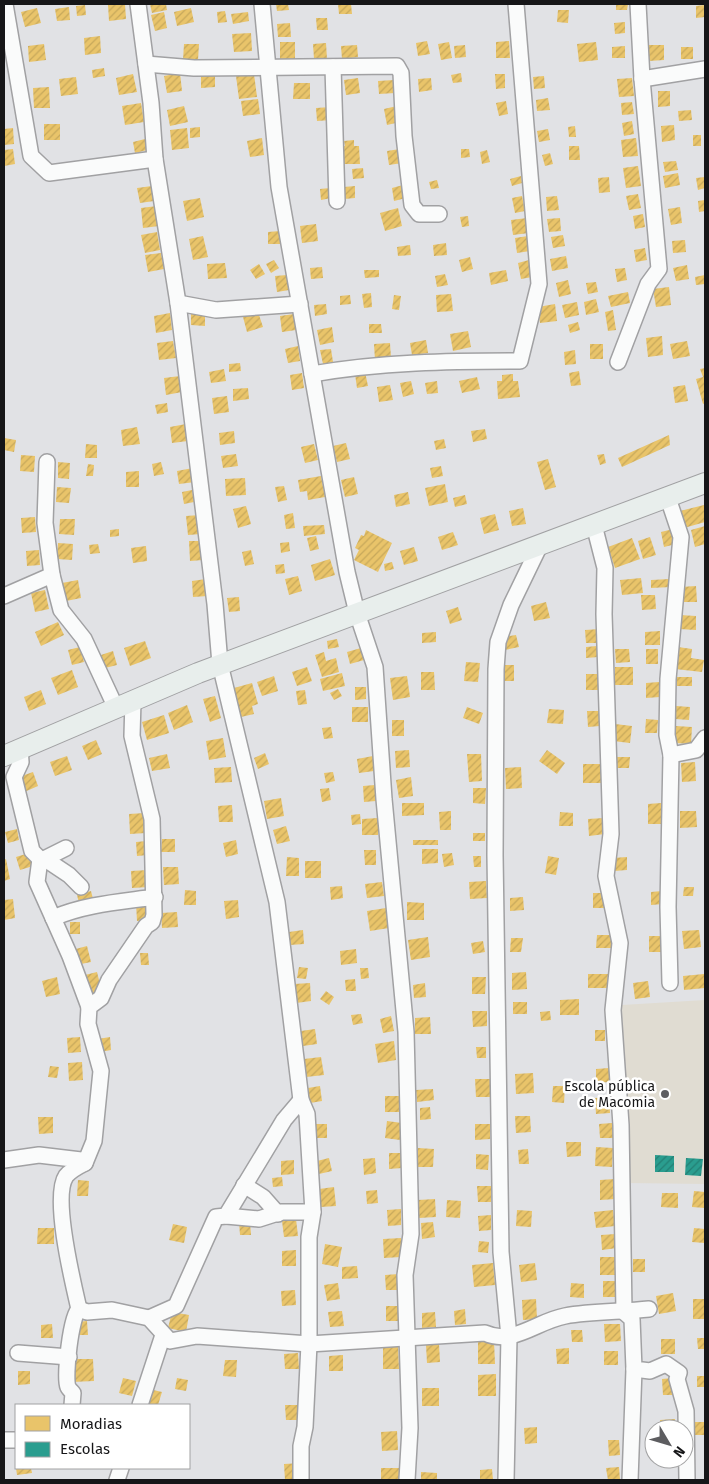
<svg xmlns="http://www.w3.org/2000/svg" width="709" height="1484" font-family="'Fira Sans',sans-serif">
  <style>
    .education { fill: #e0dcd2 }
    .homes { fill: url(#homes-hatch) }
    .schools { fill: url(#schools-hatch) }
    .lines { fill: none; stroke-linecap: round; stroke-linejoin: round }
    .minor-casing { stroke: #a1a1a3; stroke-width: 18 }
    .secondary-casing { stroke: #a1a1a3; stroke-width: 22 }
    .minor { stroke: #fafbfb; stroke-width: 15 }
    .secondary { stroke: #e8eeec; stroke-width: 20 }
    .poi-dot { fill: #5d5d60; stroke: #fff; stroke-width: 2 }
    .labels { text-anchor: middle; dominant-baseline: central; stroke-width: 5; stroke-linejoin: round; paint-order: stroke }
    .poi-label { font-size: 14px; fill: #161618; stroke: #fff; text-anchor: end }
  </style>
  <defs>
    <pattern id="homes-hatch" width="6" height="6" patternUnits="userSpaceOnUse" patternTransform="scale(1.25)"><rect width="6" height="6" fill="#e9c46a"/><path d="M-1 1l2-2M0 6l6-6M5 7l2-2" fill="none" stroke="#c7a85b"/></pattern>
    <pattern id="schools-hatch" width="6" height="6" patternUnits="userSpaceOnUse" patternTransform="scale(1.25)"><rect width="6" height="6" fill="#2a9d8f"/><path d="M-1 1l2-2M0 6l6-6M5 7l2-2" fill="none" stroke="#237f74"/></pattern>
  </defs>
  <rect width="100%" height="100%" fill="#e1e2e5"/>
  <polygon class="education" points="705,1000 705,1184 626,1183 622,1005"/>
  <g class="homes">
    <polygon points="121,4 125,4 126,19 109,21 108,5"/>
    <polygon points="150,4 166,4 167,10 152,13"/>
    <polygon points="276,4 288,4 289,10 277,11"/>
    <polygon points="338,4 351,4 352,14 339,14"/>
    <polygon points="616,4 628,4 627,10 616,10"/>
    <polygon points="85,5 86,15 77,16 76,6"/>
    <polygon points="705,5 705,17 696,18 696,6"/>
    <polygon points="69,7 70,20 57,21 55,9"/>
    <polygon points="37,8 41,23 25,27 21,12"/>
    <polygon points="191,8 194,22 177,26 174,12"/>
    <polygon points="558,10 569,10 568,23 557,22"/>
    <polygon points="225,11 227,22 218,23 217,12"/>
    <polygon points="164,12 167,28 155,31 151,15"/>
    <polygon points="248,12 249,21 233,24 231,14"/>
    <polygon points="316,18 327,18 328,30 317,30"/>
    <polygon points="625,22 625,33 615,34 614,23"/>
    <polygon points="290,23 291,37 278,37 277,24"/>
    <polygon points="251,33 252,51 234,52 232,34"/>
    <polygon points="100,36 101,53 85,55 84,38"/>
    <polygon points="427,41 430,54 418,56 416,43"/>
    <polygon points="509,41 510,58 496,58 496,42"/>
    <rect x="280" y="42" width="15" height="18"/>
    <polygon points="449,42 452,58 441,60 438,44"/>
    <polygon points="596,42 598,60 579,62 577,44"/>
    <polygon points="326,43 327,59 314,59 313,44"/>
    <polygon points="44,44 46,60 29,62 28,46"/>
    <polygon points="184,44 199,44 198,60 183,60"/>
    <polygon points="357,45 358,57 342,59 341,46"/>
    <polygon points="465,45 466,57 455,58 454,46"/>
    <polygon points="649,45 664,45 664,60 649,61"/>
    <polygon points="625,46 625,58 612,58 612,47"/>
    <rect x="681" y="47" width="12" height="12"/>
    <polygon points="104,68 105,76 93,78 92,70"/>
    <polygon points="180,73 182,91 167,93 164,76"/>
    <polygon points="461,73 462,82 453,83 451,75"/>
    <polygon points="133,74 137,92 119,95 116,78"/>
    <polygon points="201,74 215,74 215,87 201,88"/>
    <polygon points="254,74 257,97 239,99 236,76"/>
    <polygon points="495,74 505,74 505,88 496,89"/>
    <polygon points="544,76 545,88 534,89 533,77"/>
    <polygon points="76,77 78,94 61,96 59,79"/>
    <polygon points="358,78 360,93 346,95 344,80"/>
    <polygon points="431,78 432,90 419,92 418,79"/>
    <polygon points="632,78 634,96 619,97 617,79"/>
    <polygon points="394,80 395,93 379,94 378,81"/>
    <polygon points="294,83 310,83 310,99 293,99"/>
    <polygon points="49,87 50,108 34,108 33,88"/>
    <polygon points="658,91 670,91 670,106 658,107"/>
    <polygon points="548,98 550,110 537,111 536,100"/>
    <polygon points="258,99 260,114 243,116 241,101"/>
    <polygon points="506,101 508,114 499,116 496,103"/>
    <polygon points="632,102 634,114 622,115 621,103"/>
    <polygon points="141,103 144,122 125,125 122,106"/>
    <polygon points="184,106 188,122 170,126 167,110"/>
    <polygon points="397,106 400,122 387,125 384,109"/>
    <polygon points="331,107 332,120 317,121 316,108"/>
    <polygon points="691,110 692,120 679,121 678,111"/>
    <polygon points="632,121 634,134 624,136 622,123"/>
    <rect x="44" y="124" width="16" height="16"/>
    <polygon points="674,125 675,140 662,142 661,126"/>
    <polygon points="575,126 576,137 569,137 568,127"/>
    <polygon points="200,127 200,137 190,138 190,128"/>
    <polygon points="13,128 14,144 4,145 4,129"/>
    <polygon points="187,128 189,148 172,150 170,130"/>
    <polygon points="548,129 550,140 539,142 537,131"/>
    <rect x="693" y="135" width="8" height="11"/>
    <polygon points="262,138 264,155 250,157 247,141"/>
    <polygon points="636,138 638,156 623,157 621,140"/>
    <polygon points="145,139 147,150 135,153 133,142"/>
    <polygon points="354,140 354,146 359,146 360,164 343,164 342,146 345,146 344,141"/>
    <polygon points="569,146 579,146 580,160 569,160"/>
    <polygon points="13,149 15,164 4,166 4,150"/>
    <polygon points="400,149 402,163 389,165 387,151"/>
    <polygon points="461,149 469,149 470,157 461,158"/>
    <polygon points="487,150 490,162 482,164 480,152"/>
    <polygon points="550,153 553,164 545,166 542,155"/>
    <polygon points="676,161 678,170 665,172 663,162"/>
    <polygon points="638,166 641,186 626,188 623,168"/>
    <polygon points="363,168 364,178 353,179 352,169"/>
    <polygon points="678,173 680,185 665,188 663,176"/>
    <polygon points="521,176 522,183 512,186 510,179"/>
    <polygon points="609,177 610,192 599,193 598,178"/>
    <polygon points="705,177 705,188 698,190 696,178"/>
    <polygon points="437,180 439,188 431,189 429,182"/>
    <polygon points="403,185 406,198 394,201 392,188"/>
    <polygon points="152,186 154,201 140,203 137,188"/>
    <polygon points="355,186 355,198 344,199 344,187"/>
    <polygon points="330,188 331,198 321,200 320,189"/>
    <polygon points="638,194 641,208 629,210 626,196"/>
    <polygon points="522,196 525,211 515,213 512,198"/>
    <polygon points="557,196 559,210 547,211 546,197"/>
    <polygon points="200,198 204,217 187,221 183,201"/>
    <polygon points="705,200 705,211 699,212 698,201"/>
    <polygon points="157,206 159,226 143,228 141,208"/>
    <polygon points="680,207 682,223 671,225 668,209"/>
    <polygon points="398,208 402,226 385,231 380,213"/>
    <polygon points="643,214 645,227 635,229 633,216"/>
    <polygon points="468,216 469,226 462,227 460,217"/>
    <polygon points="527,218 529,233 513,235 511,220"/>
    <polygon points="560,218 561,231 549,232 547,219"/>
    <polygon points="316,224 318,241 302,243 300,226"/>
    <polygon points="280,231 281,244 268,244 268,232"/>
    <polygon points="157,232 160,250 145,253 141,235"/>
    <polygon points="563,235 565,246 553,248 551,237"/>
    <polygon points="203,236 208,257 193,260 189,239"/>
    <polygon points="528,236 530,251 517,253 515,238"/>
    <polygon points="685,240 686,252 673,253 672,241"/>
    <polygon points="446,243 447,255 434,256 433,245"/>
    <polygon points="410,245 411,255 398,256 397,247"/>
    <polygon points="645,248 647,260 636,262 634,250"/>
    <polygon points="161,253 164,269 148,272 145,255"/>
    <polygon points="566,256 568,268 552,271 550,259"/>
    <polygon points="470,257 473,269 462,272 459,260"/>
    <polygon points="274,260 279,268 271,273 266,264"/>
    <polygon points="529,260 532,277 521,279 518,263"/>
    <polygon points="225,263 227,278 208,279 207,264"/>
    <polygon points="259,264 265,274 256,279 250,270"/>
    <polygon points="687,265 689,279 676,281 673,268"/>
    <polygon points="322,267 323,278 311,279 310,268"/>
    <polygon points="625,268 627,280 617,282 615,269"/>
    <polygon points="364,270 379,270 379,277 365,278"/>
    <polygon points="506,270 508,281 491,285 489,273"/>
    <polygon points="445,274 448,285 437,287 435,276"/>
    <polygon points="287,275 289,290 277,292 275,276"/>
    <polygon points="705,275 705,284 696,285 695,277"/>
    <polygon points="568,280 571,294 559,297 556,283"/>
    <polygon points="596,282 598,292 588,294 586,283"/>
    <polygon points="669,287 671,305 656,307 653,289"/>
    <polygon points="628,292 630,303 611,307 608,296"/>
    <polygon points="371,293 372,307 364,308 362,294"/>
    <polygon points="451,294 453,311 437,312 436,295"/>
    <polygon points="350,295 351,304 340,305 340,296"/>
    <polygon points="394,295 401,296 399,310 392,309"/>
    <polygon points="596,299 599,312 586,315 584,302"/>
    <polygon points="577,302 579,315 565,318 562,305"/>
    <polygon points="326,304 327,314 315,316 314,305"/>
    <polygon points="555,304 557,321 540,323 538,307"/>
    <polygon points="613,310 616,330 608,331 605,312"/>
    <polygon points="191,311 205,311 205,326 191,325"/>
    <polygon points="258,312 263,327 247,332 243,317"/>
    <polygon points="170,313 172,330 156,333 154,316"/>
    <polygon points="294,314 296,330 282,332 280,316"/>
    <polygon points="578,322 580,330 570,333 568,325"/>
    <polygon points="369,324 381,324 382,333 369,333"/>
    <polygon points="332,327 334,342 320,345 317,330"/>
    <polygon points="468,331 471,347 453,351 450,334"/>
    <polygon points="662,336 663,355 648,357 646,338"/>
    <polygon points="426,340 428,353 412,355 410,343"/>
    <polygon points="173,341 176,358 159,360 157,343"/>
    <polygon points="687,341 690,356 673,359 670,344"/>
    <polygon points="390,343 391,358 375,360 374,344"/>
    <rect x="590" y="344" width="13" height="15"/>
    <polygon points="298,346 300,361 288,363 285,349"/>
    <polygon points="331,349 333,362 323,364 320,350"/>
    <polygon points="575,350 576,364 565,365 564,352"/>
    <polygon points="240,363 241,371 229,372 229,364"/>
    <polygon points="705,368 705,403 703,404 696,379 703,377 700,369"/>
    <polygon points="224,369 226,381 211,383 209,372"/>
    <polygon points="579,371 581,385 571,386 569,373"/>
    <polygon points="365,372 368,386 357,388 355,374"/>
    <polygon points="302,373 304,388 292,390 290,375"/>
    <polygon points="513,374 513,381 518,381 520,397 498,399 497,381 502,381 502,375"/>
    <polygon points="180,376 182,392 166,395 164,378"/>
    <polygon points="477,377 480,389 462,393 459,381"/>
    <polygon points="411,381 414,394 403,397 400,383"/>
    <polygon points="437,381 438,393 427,394 425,383"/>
    <polygon points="390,385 393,400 379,402 377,387"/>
    <polygon points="685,385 688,401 675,403 673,387"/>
    <polygon points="248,388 249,399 233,401 233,389"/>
    <polygon points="227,396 229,412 214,414 212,398"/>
    <polygon points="167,403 168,412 157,414 155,405"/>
    <polygon points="186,424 188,441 172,443 170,427"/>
    <polygon points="137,427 140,444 123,446 121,430"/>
    <polygon points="485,429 487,439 473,442 471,431"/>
    <polygon points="234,431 235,443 220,445 219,433"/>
    <polygon points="669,435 670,445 622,467 618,458"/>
    <polygon points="4,438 16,440 14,452 4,450"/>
    <polygon points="444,439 446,448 436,450 434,441"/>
    <polygon points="346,443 350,459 337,462 333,446"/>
    <polygon points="86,444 97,445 97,458 85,458"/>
    <polygon points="314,444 318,460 305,463 301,447"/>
    <polygon points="236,454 238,466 223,468 221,456"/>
    <polygon points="604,454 606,463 600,465 597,455"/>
    <polygon points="21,455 35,456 34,472 20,471"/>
    <polygon points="548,459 556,487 545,490 537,462"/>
    <polygon points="58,462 70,463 69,479 58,478"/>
    <polygon points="161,462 164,474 154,476 152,464"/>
    <polygon points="88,464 94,465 93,476 86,476"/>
    <polygon points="441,466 443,476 432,478 430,468"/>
    <polygon points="193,468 195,482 179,484 177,471"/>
    <polygon points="139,471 139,487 126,487 126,472"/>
    <polygon points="321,476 325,497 308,500 307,491 300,492 298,480"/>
    <polygon points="354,477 358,494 345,497 341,480"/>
    <polygon points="245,478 246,495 226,496 225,479"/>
    <polygon points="445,484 448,502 429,506 425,488"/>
    <polygon points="284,486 287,500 278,502 275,487"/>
    <polygon points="57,487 71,488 69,503 56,502"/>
    <polygon points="192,490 194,502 184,504 182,492"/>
    <polygon points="408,492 410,504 396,507 394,495"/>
    <polygon points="465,495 467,504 455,507 453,498"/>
    <polygon points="704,505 705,522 684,528 680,511"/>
    <polygon points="246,506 251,524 238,528 233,509"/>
    <polygon points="523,508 526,524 512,526 509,511"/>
    <polygon points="293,513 295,528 286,529 284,515"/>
    <polygon points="495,514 499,530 484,534 480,518"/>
    <polygon points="200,515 201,534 188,535 186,516"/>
    <polygon points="35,517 36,532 22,533 21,518"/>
    <polygon points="60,519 75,519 74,535 59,534"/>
    <polygon points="324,525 325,534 304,536 303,526"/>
    <polygon points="705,526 705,544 695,547 691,530"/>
    <polygon points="119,529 119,536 110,537 110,530"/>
    <polygon points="673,529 676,544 664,547 661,532"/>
    <polygon points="366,530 392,543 378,572 354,560 359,550 355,548 361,535 364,536"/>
    <polygon points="453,532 458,545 442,550 438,537"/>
    <polygon points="316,536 319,549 310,551 307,538"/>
    <polygon points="650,537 656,555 643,559 638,541"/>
    <polygon points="632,538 640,559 615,568 608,547"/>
    <polygon points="189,541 203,541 203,560 190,561"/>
    <polygon points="289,542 290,551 281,553 280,543"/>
    <polygon points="58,543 73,544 72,560 57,559"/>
    <polygon points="98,544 100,553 90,554 89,545"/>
    <polygon points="146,546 147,561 133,563 131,548"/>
    <polygon points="414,547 418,561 404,565 400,551"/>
    <polygon points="39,550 40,565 27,566 26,551"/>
    <polygon points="251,550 254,564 245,566 242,552"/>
    <polygon points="330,559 335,575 315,581 311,565"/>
    <polygon points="392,562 394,569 385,571 384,564"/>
    <polygon points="284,564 285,573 276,574 275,565"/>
    <polygon points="298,576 302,591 289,595 285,579"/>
    <polygon points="641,578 643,593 622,595 620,580"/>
    <polygon points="206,579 208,596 193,597 192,581"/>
    <polygon points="670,579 671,587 651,588 651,580"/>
    <polygon points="78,580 81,598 66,601 62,583"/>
    <polygon points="696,586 697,602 681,602 681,587"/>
    <polygon points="45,590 49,609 35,612 31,593"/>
    <polygon points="641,595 655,595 656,609 642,610"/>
    <polygon points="239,597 240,611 229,612 227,598"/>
    <polygon points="546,602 550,618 534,621 531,606"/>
    <polygon points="458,607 462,620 450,624 446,611"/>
    <polygon points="680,615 696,616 696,630 679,629"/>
    <polygon points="58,622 64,635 41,646 35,632"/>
    <polygon points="600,629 600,643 586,643 585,630"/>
    <polygon points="660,631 660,645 645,645 645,632"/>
    <polygon points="436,632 436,642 422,643 422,633"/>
    <polygon points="516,635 519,647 505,650 503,637"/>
    <polygon points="337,639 339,647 328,649 327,641"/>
    <polygon points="145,641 151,658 130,666 124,648"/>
    <polygon points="597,646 598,657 586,658 586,647"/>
    <polygon points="80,647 84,662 72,665 68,650"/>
    <polygon points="678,647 692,649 691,658 704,660 702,672 675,669"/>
    <polygon points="361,648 364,660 350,664 347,652"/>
    <polygon points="615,649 629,649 630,662 616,663"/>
    <rect x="646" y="649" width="12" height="15"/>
    <polygon points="113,651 117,665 105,668 101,655"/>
    <polygon points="324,652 326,661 336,658 339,672 322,677 315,655"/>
    <polygon points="466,662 480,663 478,682 464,681"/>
    <rect x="503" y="665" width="11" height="16"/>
    <polygon points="307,667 312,681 297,686 292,672"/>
    <rect x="615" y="667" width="18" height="18"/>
    <polygon points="72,670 78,687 58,695 51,678"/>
    <polygon points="421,672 434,672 435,690 421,690"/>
    <polygon points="342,673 345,686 323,691 320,679"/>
    <rect x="586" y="674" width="15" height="16"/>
    <polygon points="274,676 278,691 262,696 257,682"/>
    <polygon points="407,676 410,697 393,700 390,678"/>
    <rect x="677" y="677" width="15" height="9"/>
    <polygon points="659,682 660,697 646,698 646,683"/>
    <polygon points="252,683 258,704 252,706 254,714 241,717 234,688"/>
    <polygon points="355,687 366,687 366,699 355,700"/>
    <polygon points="338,689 342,696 334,700 330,693"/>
    <polygon points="41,690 46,704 29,711 24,697"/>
    <polygon points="305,690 307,704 298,705 296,691"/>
    <polygon points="215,696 221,718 210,722 203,699"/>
    <polygon points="187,705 193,722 174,730 168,713"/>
    <polygon points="676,706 690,707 689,720 675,719"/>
    <rect x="352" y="707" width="16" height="15"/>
    <polygon points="467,707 483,713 479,724 463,718"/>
    <polygon points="549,709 564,710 563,724 547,723"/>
    <polygon points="587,711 600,711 600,726 588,727"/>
    <polygon points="164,715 169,733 147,740 142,722"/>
    <polygon points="646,719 658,720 657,733 645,733"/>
    <rect x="392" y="720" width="12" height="16"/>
    <polygon points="615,724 632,726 630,743 613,741"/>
    <polygon points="676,726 692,727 691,744 675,743"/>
    <polygon points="331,727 333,738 324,739 322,728"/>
    <polygon points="223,738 226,757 209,760 206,741"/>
    <polygon points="96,740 102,754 88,760 82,746"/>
    <polygon points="409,750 410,767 396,768 395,751"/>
    <polygon points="547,750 565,763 557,774 539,761"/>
    <polygon points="265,753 269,764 258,769 254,758"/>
    <polygon points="167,754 170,768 152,771 149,758"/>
    <polygon points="467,754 481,754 482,781 469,782"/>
    <polygon points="67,756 72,770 55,776 50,762"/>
    <polygon points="373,756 374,771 359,773 357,759"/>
    <polygon points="617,757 630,757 629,768 617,768"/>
    <polygon points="695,762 696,781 682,782 681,763"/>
    <rect x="583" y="764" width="20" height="19"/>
    <polygon points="231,767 232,782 215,783 214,768"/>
    <polygon points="521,767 522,788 506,789 505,768"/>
    <polygon points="33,772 38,786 22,793 16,778"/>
    <polygon points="333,772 335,781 326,783 324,773"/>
    <polygon points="411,777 413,796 399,798 396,780"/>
    <polygon points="375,785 376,801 364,802 363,786"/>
    <polygon points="329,788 331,800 322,802 320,789"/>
    <polygon points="473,788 486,788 485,804 473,803"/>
    <polygon points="281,798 284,816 267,819 264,801"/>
    <polygon points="402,803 424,803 424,815 402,816"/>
    <polygon points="661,803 662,824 648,824 648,804"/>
    <polygon points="232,805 233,822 219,822 218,806"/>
    <polygon points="451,811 451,830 440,830 439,812"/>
    <polygon points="680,811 696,811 697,827 680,828"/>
    <polygon points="560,812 573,813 573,826 559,826"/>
    <polygon points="145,813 146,833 130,834 129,814"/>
    <polygon points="360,814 361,824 352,825 351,815"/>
    <polygon points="378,818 378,835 362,835 362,819"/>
    <polygon points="604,818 605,834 589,836 588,819"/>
    <polygon points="286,826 290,841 277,844 273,830"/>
    <polygon points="17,829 19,840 8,843 5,832"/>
    <rect x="473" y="833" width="12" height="8"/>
    <polygon points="162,839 175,839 175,852 161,852"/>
    <polygon points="236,840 238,854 226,857 223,843"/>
    <rect x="413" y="840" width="25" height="5"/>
    <polygon points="147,841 148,855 137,856 136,842"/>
    <polygon points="422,849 438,849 438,863 422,864"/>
    <polygon points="364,850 376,850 376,865 365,865"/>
    <polygon points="29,853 33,866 20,870 16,857"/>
    <polygon points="452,853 454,865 444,867 442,854"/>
    <polygon points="473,856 481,856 481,867 474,867"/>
    <polygon points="548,856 559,858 556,875 545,873"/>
    <polygon points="287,857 299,858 299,876 286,876"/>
    <polygon points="627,857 627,870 614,871 613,858"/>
    <polygon points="6,859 10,879 4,881 4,860"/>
    <rect x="305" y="861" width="16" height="17"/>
    <polygon points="163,867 178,867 179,884 164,885"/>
    <polygon points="148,870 149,887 132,888 131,871"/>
    <polygon points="486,881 487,898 470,899 469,882"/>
    <polygon points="382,882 384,896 367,898 365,884"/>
    <polygon points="342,886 343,898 331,900 330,887"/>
    <polygon points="684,887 694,887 693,896 683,896"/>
    <polygon points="185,890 196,891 196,905 184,905"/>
    <polygon points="91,891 94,903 80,907 77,895"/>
    <polygon points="662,891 663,904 651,905 651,892"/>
    <polygon points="593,893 605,893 606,908 593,908"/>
    <polygon points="523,897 524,910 510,911 510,898"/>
    <polygon points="13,899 15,918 4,920 4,900"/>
    <polygon points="238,900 239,917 226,919 224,901"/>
    <polygon points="149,902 150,920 137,921 136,903"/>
    <polygon points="407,902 424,903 424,920 407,920"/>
    <polygon points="386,908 389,928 370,931 367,911"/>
    <polygon points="177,912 178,927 162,928 161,913"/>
    <rect x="70" y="922" width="10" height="12"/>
    <polygon points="303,930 304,944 290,945 289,932"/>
    <polygon points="699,930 701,947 684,949 682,931"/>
    <polygon points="597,935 614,935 614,948 596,948"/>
    <polygon points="649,936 663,936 664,952 649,952"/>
    <polygon points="428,937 430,957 411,960 408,940"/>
    <polygon points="511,938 523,938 521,952 510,952"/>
    <polygon points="483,941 485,952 473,954 471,943"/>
    <polygon points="87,946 91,962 76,965 72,950"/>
    <polygon points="356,949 357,963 341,965 340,951"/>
    <polygon points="140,953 148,953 149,965 141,965"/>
    <polygon points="299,967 308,968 306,979 297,978"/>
    <polygon points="360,968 368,968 369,978 361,979"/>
    <polygon points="97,972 102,992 85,996 81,976"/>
    <polygon points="526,972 527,989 512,990 512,973"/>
    <polygon points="588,974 608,974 607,988 588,988"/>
    <polygon points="704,974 705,988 684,990 683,976"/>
    <polygon points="57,977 60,994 46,997 42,981"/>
    <polygon points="472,977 486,977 485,994 472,994"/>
    <polygon points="355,979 356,991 346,991 345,980"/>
    <polygon points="648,981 650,997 635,999 633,983"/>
    <polygon points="310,983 311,1001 296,1003 294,984"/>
    <polygon points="425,983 426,997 414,998 413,985"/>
    <polygon points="326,991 334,997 329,1005 320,999"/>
    <polygon points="579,999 579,1015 560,1015 560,1000"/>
    <rect x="513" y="1002" width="14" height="12"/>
    <polygon points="472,1011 487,1011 487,1026 473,1027"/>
    <polygon points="550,1011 551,1020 541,1021 540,1012"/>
    <polygon points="361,1014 363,1023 353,1025 351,1015"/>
    <polygon points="391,1016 394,1031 383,1033 380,1019"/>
    <polygon points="430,1017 431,1034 415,1034 415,1018"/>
    <polygon points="315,1029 317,1044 303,1046 301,1031"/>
    <rect x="595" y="1030" width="10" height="11"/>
    <polygon points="80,1037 81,1052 68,1053 67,1038"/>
    <polygon points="110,1037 111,1050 100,1052 98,1039"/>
    <polygon points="394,1041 396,1060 378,1063 375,1044"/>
    <polygon points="476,1047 486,1047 486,1058 477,1058"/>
    <polygon points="321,1057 324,1075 306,1077 304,1059"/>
    <polygon points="82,1062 83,1080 69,1081 68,1063"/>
    <polygon points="50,1066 59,1067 57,1078 48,1077"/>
    <polygon points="609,1068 609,1082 596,1083 596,1069"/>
    <polygon points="533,1073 534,1093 516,1094 515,1074"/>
    <polygon points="475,1079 490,1079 490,1097 476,1097"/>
    <polygon points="320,1086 322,1101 310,1103 308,1088"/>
    <polygon points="553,1086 565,1086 564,1103 552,1102"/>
    <polygon points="433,1089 434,1100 417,1102 416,1090"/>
    <rect x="385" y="1096" width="15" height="16"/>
    <polygon points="609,1097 610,1113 596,1114 595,1098"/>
    <polygon points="430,1107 431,1119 420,1120 420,1108"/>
    <polygon points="515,1116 530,1116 531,1132 516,1133"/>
    <polygon points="38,1117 53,1117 53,1133 39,1134"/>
    <polygon points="387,1121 402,1123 400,1140 385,1138"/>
    <polygon points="612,1123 613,1138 600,1138 599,1124"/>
    <rect x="315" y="1124" width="12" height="14"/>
    <polygon points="475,1124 490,1124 490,1139 475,1140"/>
    <polygon points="566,1142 581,1142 581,1156 567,1157"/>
    <polygon points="596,1147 613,1148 612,1167 595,1166"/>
    <polygon points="418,1148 434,1149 433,1167 417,1167"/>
    <polygon points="528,1149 529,1164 519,1164 518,1150"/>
    <polygon points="389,1153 402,1153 402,1168 389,1169"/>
    <polygon points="476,1154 489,1155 488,1170 476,1169"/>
    <polygon points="329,1158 332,1171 319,1174 317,1161"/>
    <polygon points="375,1158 376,1173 364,1175 363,1159"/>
    <polygon points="294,1160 294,1174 281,1175 281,1161"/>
    <polygon points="282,1177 283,1186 273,1187 272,1178"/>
    <polygon points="615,1179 616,1199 600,1200 600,1180"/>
    <polygon points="78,1180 89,1181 88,1196 77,1196"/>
    <polygon points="477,1186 491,1186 491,1202 478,1202"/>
    <polygon points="334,1187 336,1206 321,1207 319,1189"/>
    <polygon points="377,1190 378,1203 367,1204 366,1191"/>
    <polygon points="694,1191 705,1192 705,1208 692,1207"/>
    <polygon points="662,1193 678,1193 678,1208 661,1207"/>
    <polygon points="435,1199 436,1217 419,1218 418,1200"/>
    <polygon points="447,1200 461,1201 460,1218 446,1217"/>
    <polygon points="401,1209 401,1225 388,1226 387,1210"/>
    <polygon points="517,1210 532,1211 531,1227 516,1226"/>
    <polygon points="613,1210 615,1226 596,1228 594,1212"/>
    <polygon points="491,1215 491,1230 479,1231 478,1216"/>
    <polygon points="296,1219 298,1236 284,1237 282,1221"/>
    <polygon points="250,1221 251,1235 240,1235 239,1222"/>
    <polygon points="433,1222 435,1237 422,1239 421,1223"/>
    <polygon points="173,1224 187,1227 184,1243 169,1240"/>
    <polygon points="38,1228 54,1228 54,1244 37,1244"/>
    <polygon points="694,1228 705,1229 705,1243 692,1242"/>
    <polygon points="616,1234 617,1248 602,1250 601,1235"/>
    <polygon points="401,1238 401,1257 384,1258 383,1239"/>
    <polygon points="479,1241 489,1242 488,1253 478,1252"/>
    <polygon points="325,1244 342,1247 338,1267 322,1264"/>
    <polygon points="296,1250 296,1266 282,1266 282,1251"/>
    <polygon points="600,1257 615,1257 616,1275 600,1275"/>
    <rect x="633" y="1259" width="12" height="13"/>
    <polygon points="493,1263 495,1285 474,1287 472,1265"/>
    <polygon points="535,1263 537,1280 521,1282 519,1265"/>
    <polygon points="357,1266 358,1278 342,1279 342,1267"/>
    <polygon points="399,1274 400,1290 386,1290 385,1275"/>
    <polygon points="603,1281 616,1281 617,1297 603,1297"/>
    <polygon points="338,1283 340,1299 327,1301 324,1285"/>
    <polygon points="571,1283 584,1284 584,1298 570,1297"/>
    <polygon points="295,1290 296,1305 282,1306 281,1291"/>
    <polygon points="673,1293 676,1311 659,1314 656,1296"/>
    <polygon points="536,1299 537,1319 523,1320 522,1300"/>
    <rect x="693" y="1299" width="12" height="20"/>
    <rect x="386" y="1306" width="14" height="15"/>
    <polygon points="465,1309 466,1324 455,1325 454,1311"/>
    <polygon points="342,1311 344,1326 330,1327 328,1312"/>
    <polygon points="172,1312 189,1315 186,1332 168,1328"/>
    <polygon points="435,1312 436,1327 422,1328 422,1313"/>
    <polygon points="87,1321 88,1335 76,1335 76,1322"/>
    <polygon points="52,1324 53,1338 41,1338 41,1325"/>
    <polygon points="604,1324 620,1324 621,1341 605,1342"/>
    <polygon points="571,1330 582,1330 583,1342 572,1342"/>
    <polygon points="697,1338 705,1338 705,1349 698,1349"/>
    <rect x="661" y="1339" width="14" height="15"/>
    <polygon points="494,1341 495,1364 478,1364 478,1342"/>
    <polygon points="439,1344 440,1362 427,1363 426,1345"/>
    <polygon points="398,1346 399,1369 383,1369 383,1347"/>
    <polygon points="569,1348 569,1364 557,1364 556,1349"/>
    <rect x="604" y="1351" width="14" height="14"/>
    <polygon points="298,1353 299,1369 285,1369 284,1354"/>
    <polygon points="343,1355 343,1371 329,1371 329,1356"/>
    <polygon points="71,1359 93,1359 94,1381 72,1382"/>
    <polygon points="225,1360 237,1360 236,1377 223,1376"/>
    <polygon points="18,1371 30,1371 30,1384 18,1385"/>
    <polygon points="496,1374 496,1396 478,1396 478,1375"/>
    <rect x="697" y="1376" width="8" height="11"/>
    <polygon points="123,1378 136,1381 132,1396 119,1393"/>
    <polygon points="177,1378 188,1380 186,1391 175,1389"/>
    <polygon points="673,1378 674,1395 663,1395 662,1379"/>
    <rect x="422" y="1388" width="17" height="18"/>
    <polygon points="149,1389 162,1392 158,1405 146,1404"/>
    <polygon points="285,1405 299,1405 300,1420 286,1420"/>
    <polygon points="675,1419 675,1429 660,1429 660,1420"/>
    <rect x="694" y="1422" width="11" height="13"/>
    <polygon points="537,1427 537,1443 525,1444 524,1428"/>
    <polygon points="397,1431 398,1450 382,1451 381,1432"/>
    <polygon points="608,1440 619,1440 620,1455 609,1456"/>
    <polygon points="301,1463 301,1480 285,1480 284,1464"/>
    <polygon points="619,1467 620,1480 608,1480 606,1468"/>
    <polygon points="16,1468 31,1468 32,1473 17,1475"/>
    <rect x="381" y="1468" width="18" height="12"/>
    <polygon points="492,1469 493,1480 480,1480 480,1470"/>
    <polygon points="421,1472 437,1473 437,1480 421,1480"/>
  </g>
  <g class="schools">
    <polygon points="655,1155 674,1156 674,1172 655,1172"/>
    <polygon points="686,1158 703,1159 701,1176 685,1175"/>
  </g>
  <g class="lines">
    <g class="minor-casing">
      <g id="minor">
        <polyline points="5,4 31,156 49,173 155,159"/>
        <polyline points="138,4 151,103 155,159 178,303 215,604 220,664 277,902 301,1100 307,1114 313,1212 309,1237 309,1344 305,1427 301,1446 301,1480"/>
        <polyline points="262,4 279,187 347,572 357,613 375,667 384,799 406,1032 411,1234 405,1275 410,1428 407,1480"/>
        <polyline points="146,64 194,68 397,66 401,73 404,136 412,205 419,214 439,214"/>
        <polyline points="333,67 337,201"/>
        <polyline points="642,79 705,69"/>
        <polyline points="178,303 216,310 300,304"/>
        <polyline points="618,362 648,284 659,269 642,79 638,4"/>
        <path d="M312,374c69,-12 138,-13 208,-13l19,-77 -23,-280"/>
        <polyline points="47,462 45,523 52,575 61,610 84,639 116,708"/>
        <polyline points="668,498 681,537 668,679 667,735 671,755 668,907 670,983"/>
        <polyline points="594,525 605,568 604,614 611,834 606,876 620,943 613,1010 621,1125 624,1312 632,1319 634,1369 650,1371 666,1364 679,1373 677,1379 686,1411 687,1480"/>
        <polyline points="4,596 52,575"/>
        <polyline points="20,748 21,762 14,777 32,851 40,859 37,882 70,956 89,1007"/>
        <polyline points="671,755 696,750 705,738"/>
        <polyline points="45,859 69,875 81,887"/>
        <polyline points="40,861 66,848"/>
        <path d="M53,918c33,-14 67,-16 102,-21"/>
        <path d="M4,1160l35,-5 42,5 4,3c-6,3 -14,7 -19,13 -14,21 7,107 13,133 -8,6 -15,68 -11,78 1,2 3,4 5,6l-1,12"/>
        <polyline points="85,1163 94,1141 101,1071 88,1024 89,1007 101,998 109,980 146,926 152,922 154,915 152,819 132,736 133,700"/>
        <polyline points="244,1185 263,1197 278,1214"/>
        <polyline points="226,1216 259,1219 281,1212 313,1212"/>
        <path d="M79,1309l8,3 25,-2 37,8 21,23 27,-5 112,8 176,-11c28,13 52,-12 80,-17 27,-5 57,-4 84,-7"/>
        <polyline points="149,1318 176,1306 216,1217 226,1216 284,1120 301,1100"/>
        <polyline points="18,1353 69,1357"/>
        <polyline points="140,1405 163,1335"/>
        <polyline points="4,1440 16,1440"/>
        <polyline points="117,1480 121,1468"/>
        <polyline points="506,1480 509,1337 501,1252 495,855 496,669 498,642 511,605 540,545"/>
        <polyline points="630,1480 634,1369"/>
      </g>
    </g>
    <g class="secondary-casing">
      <polyline id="secondary" points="4,756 198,673 705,483"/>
    </g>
    <use href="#minor" class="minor"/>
    <use href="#secondary" class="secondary"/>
  </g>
  <circle class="poi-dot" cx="665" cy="1094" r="5"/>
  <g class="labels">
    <g class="poi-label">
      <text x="655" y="1086">Escola pública<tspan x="655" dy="16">de Macomia</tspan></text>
    </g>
  </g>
  <rect width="709" height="1484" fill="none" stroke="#161618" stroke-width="10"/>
  <rect x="15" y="1404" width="175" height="65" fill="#ffffff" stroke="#a2a2a3"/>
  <rect x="25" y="1416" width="25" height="15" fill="#e9c46a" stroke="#a2a2a3"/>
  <text x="60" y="1429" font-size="15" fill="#161618">Moradias</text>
  <rect x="25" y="1442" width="25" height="15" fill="#2a9d8f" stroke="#a2a2a3"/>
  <text x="60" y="1454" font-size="15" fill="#161618">Escolas</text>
  <g transform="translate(669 1444) rotate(128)"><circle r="24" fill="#ffffff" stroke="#a2a2a3"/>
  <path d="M0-4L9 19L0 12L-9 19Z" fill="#5d5d60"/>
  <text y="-8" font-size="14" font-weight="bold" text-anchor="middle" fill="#161618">N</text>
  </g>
</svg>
